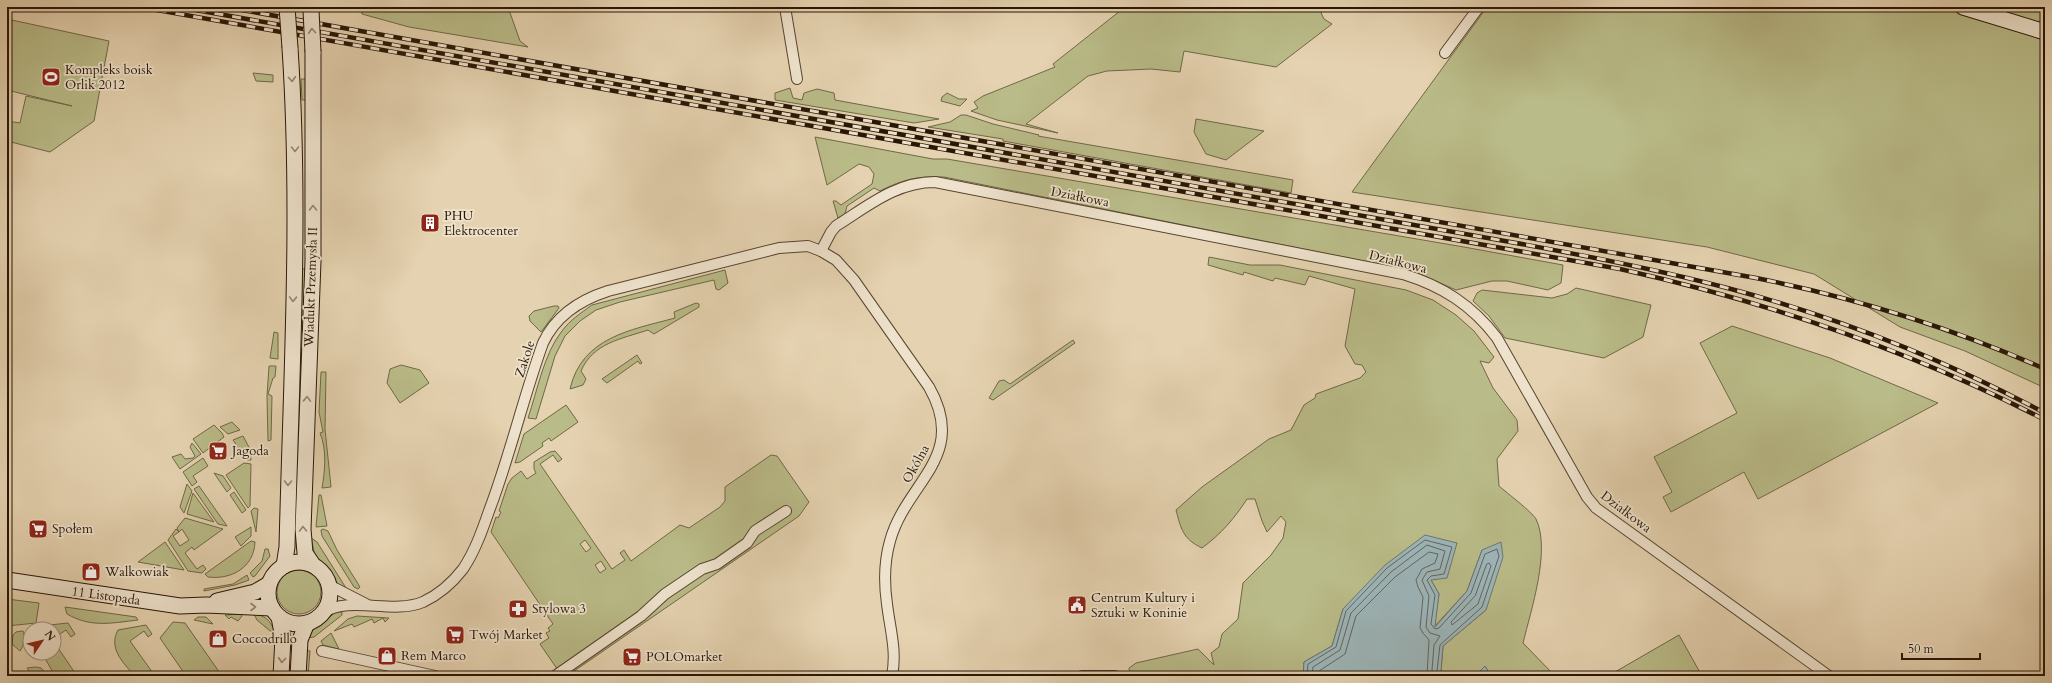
<svg xmlns="http://www.w3.org/2000/svg" width="2052" height="683" font-family="Cardo,serif">
  <style>
    .green { fill: #b9bb88; stroke: #706847; fill-rule: evenodd }
    .water { fill: #9cb4b7; stroke: #6e7570 }
    .lines { fill: none; stroke-linecap: round; stroke-linejoin: round }
    .shore { stroke: #62655e; stroke-width: 1 }
    .street-casing { stroke: #574530; stroke-width: 12 }
    .secondary-casing { stroke: #281606; stroke-width: 17 }
    .street { stroke: #eee2cc; stroke-width: 10 }
    .secondary { stroke: #eee2cc; stroke-width: 15 }
    .rail-casing { stroke: #281606; stroke-width: 4.5 }
    .rail { stroke: #eee2cc; stroke-width: 3; stroke-dasharray: 9; stroke-linecap: butt }
    .secondary-bridge-casing { stroke: #281606; stroke-width: 17; stroke-linecap: butt }
    .secondary-bridge { stroke: #eee2cc; stroke-width: 15 }
    .oneway { stroke: #958673 }
    .labels { text-anchor: middle; dominant-baseline: central; stroke-width: 3.5; stroke-linejoin: round; paint-order: stroke }
    .poi-label { font-size: 13px; fill: #281606; stroke: #eee2cc; text-anchor: start }
    .street-label { font-size: 13px; fill: #281606; stroke: #eee2cc }
  </style>
  <rect width="100%" height="100%" fill="#e5d2b0"/>
  <filter id="stains"><feTurbulence type="fractalNoise" baseFrequency=".005" numOctaves="4"/><feColorMatrix values="0 0 0 0 .2 0 0 0 0 .09 0 0 0 0 .02 0 0 0 .5 -.17"/></filter>
  <radialGradient id="worn" r=".72"><stop offset=".6" stop-color="#630" stop-opacity="0"/><stop offset="1" stop-color="#630" stop-opacity=".3"/></radialGradient>
  <g class="green">
    <polygon points="361,7 508,7 520,41 528,47 409,27 362,14"/>
    <polygon points="1125,7 1327,7 1321,13 1324,19 1332,24 1276,67 1184,51 1180,72 1151,69 1107,71 1088,76 1026,124 1058,133 997,120 971,111 978,108 974,102 983,96 1055,67 1053,64"/>
    <polygon points="1487,7 2045,7 2045,388 1965,351 1900,327 1814,274 1707,247 1352,192"/>
    <polygon points="7,19 109,41 94,121 50,152 7,141 7,121 20,123 26,96 72,106 7,90"/>
    <polygon points="253,73 273,75 273,82 256,81"/>
    <polygon points="301,79 306,79 306,100 302,100"/>
    <polygon points="790,88 793,98 802,100 804,93 817,89 834,93 835,100 939,119 914,123 775,100 775,93"/>
    <polygon points="947,93 959,99 967,99 960,106 941,101 942,97"/>
    <polygon points="961,115 966,115 993,124 1039,135 1038,136 1293,180 1291,193 1003,141 1003,139 928,127 950,122"/>
    <polygon points="1196,119 1264,131 1226,160 1206,154 1194,132"/>
    <path d="M815,137l118,22h14l517,88 99,18 -2,18 -13,7 -41,-9h-15l-36,9 -43,-19 -469,-94c-27,-1 -40,2 -64,14l-6,-3 -27,18 -2,8 -7,4 -5,-17h3l5,4 31,-21 2,-10 -5,-7 -10,-3 -32,21z"/>
    <path d="M1209,257l41,8h30l126,25 27,10 23,15 18,16 20,26 -5,6 -9,-2 13,27 24,32 1,11 -21,28 2,27c8,7 33,26 37,33 15,31 -5,91 -13,124l32,33h-64l-6,-10 -10,10h-25l-9,-5 2,-25 43,-36 -4,-60 -15,41 -33,36 5,-33 -8,-14 26,-37 -114,66 -11,37 -28,16 -1,14h-173l-1,-8 7,-5 62,-14 16,16 -3,-12 8,-6 3,-13 16,-15 5,-36 28,-28 12,-17 3,-16 -5,-6 -14,16 -5,-11 -7,-22h-8c-13,20 -26,35 -45,49 -19,-9 -21,-19 -26,-38l26,-23 67,-48 22,-9 13,-25 11,-7 1,-4 44,-16 6,-6 -4,-7 -7,-1 -10,-18 10,-57 -46,-13 -4,9 -30,-7 -2,3 -29,-9 -1,3 -35,-10z"/>
    <polygon points="300,269 307,269 297,526 293,526"/>
    <path d="M725,270l3,13 -9,7 -3,-1 -2,-9 -94,22 -24,8 -16,11 -15,15 -10,20 -19,63 -8,-1c9,-26 16,-65 34,-87 8,-11 19,-18 30,-26z"/>
    <polygon points="1576,288 1651,305 1643,337 1604,358 1505,338 1489,316 1473,301 1477,293 1482,290 1552,298 1567,294"/>
    <path d="M696,303l3,1v3l-45,27 -6,-4c-27,9 -55,13 -67,41l5,8 -3,6 -13,4c12,-52 61,-59 105,-71l-1,-6z"/>
    <polygon points="554,306 558,306 559,308 541,332 530,321 529,316 534,311"/>
    <polygon points="1732,326 1830,358 1938,403 1758,499 1744,472 1671,512 1663,497 1672,492 1654,457 1737,413 1700,343"/>
    <polygon points="274,332 278,333 278,359 270,358"/>
    <polygon points="1073,340 1075,343 993,400 989,398 999,381 1004,380 1010,384"/>
    <polygon points="637,355 642,363 640,364 638,361 607,383 602,379"/>
    <polygon points="401,365 420,370 429,383 400,403 387,383 390,369"/>
    <polygon points="269,366 276,366 275,377 273,378 268,394 272,396 271,440 268,441 267,396"/>
    <path d="M321,372h5l-1,57 6,58 -9,1c3,-17 5,-39 -2,-55l3,-1 -4,-20z"/>
    <polygon points="566,405 578,422 551,441 549,438 542,443 543,446 520,462 515,463 524,434"/>
    <polygon points="232,422 240,430 228,434 220,427"/>
    <polygon points="214,425 222,433 224,437 203,453 193,439"/>
    <polygon points="243,436 250,449 251,460 247,460 233,440"/>
    <polygon points="192,443 201,454 180,469 172,457 181,454 185,459 193,458 195,456 190,447"/>
    <path d="M555,451l7,8 -4,3 -5,-7 -13,9 72,105 13,-9 -5,-7 4,-3 7,11 49,-36 9,3 31,-21 5,-6v-14l46,-32 6,1 32,46 -10,14 -232,160h-5l-22,-32 9,-6 -3,-5 4,-2 -2,-3 5,-4 -62,-92 5,-15 2,1 3,-6 -2,-1 9,-27 4,-6 9,-7 6,8 9,-6 -2,-4v-7l16,-10zM585,540l6,8 -5,4 -6,-8zM601,561l5,8 -6,4 -5,-8z"/>
    <polygon points="203,458 208,466 193,476 197,482 192,486 183,472"/>
    <polygon points="244,463 251,464 250,506 248,508 226,475"/>
    <polygon points="214,473 223,476 231,488 227,492"/>
    <polygon points="187,484 192,491 184,513 180,507"/>
    <polygon points="199,486 227,526 218,524 194,489"/>
    <polygon points="234,492 246,510 242,513 230,495"/>
    <polygon points="193,493 214,522 187,514"/>
    <polygon points="319,495 321,495 327,526 316,527"/>
    <polygon points="254,508 258,509 256,532 251,511"/>
    <polygon points="185,518 223,529 194,550 192,547 185,553 197,569 203,565 206,569 202,573 188,571 168,540 176,529 179,532 173,536 180,546 189,540 182,529 179,532 177,528"/>
    <polygon points="251,527 251,536 241,546 235,537"/>
    <polygon points="323,529 328,531 337,550 360,587 358,589 354,587 322,536 321,530"/>
    <polygon points="311,538 317,542 346,588 337,585 331,571 315,556"/>
    <path d="M251,541l4,1c-1,25 -23,38 -47,35l-3,-3z"/>
    <polygon points="165,542 184,570 138,562"/>
    <polygon points="265,549 268,549 270,556 255,576 253,577 250,573 262,561"/>
    <circle cx="299" cy="592" r="22"/>
    <polygon points="247,575 249,580 235,585 204,591 204,589 233,584"/>
    <polygon points="7,599 39,603 36,623 7,626"/>
    <path d="M65,607l71,10 2,3c-26,3 -47,8 -71,-6z"/>
    <polygon points="336,612 342,612 342,615 314,637 307,638 313,629"/>
    <polygon points="241,614 242,616 238,621 231,617 229,619 225,615"/>
    <path d="M254,614c12,1 19,9 21,21l-18,-15z"/>
    <polygon points="357,616 389,618 385,622 383,618 374,623 372,619 354,627 352,624 334,631 348,619"/>
    <polygon points="198,617 206,617 213,624 194,620"/>
    <polygon points="173,622 185,623 222,676 186,676 160,638"/>
    <polygon points="68,623 75,634 71,637 66,630 54,638 54,629 37,629 40,626"/>
    <path d="M146,625l6,9 -4,3 -4,-6 -14,10 25,35h-20c-12,-13 -27,-28 -17,-46z"/>
    <polygon points="22,631 24,632 23,646 20,651 12,644 13,635 16,632"/>
    <polygon points="331,633 339,649 323,645 321,641"/>
    <polygon points="1679,635 1702,676 1608,676"/>
    <polygon points="54,642 77,676 55,676 42,653 54,653"/>
    <polygon points="305,650 310,651 308,676 303,676"/>
    <polygon points="35,667 41,668 49,676 33,676 27,668"/>
  </g>
  <g class="water">
    <polygon points="1425,535 1457,543 1447,578 1431,580 1439,594 1435,627 1467,591 1482,550 1501,542 1503,557 1486,610 1443,646 1441,671 1450,676 1303,676 1304,662 1332,646 1343,609 1385,565"/>
    <polygon points="1485,666 1491,676 1475,676"/>
  </g>
  <g class="lines">
    <g class="shore">
      <polygon points="1487,564 1489,563 1491,566 1478,604 1452,625 1451,622 1475,596"/>
      <polyline points="1307,676 1308,664 1336,647 1346,611 1387,568 1425,540 1452,547 1444,574 1431,576 1427,580 1435,595 1431,624 1435,629 1439,628 1471,593 1485,554 1497,549 1499,556 1482,607 1440,645 1437,671 1442,676"/>
      <polyline points="1312,676 1313,667 1340,650 1351,613 1391,572 1427,545 1445,551 1440,569 1427,572 1422,580 1429,596 1426,627 1430,633 1440,636 1434,645 1432,670 1434,676"/>
      <polyline points="1318,676 1319,671 1345,654 1356,616 1395,577 1429,552 1438,554 1435,563 1422,569 1416,580 1418,587 1423,597 1420,628 1423,633 1429,640 1427,676"/>
    </g>
    <g class="street-casing">
      <g id="street">
        <polyline points="785,7 797,79"/>
        <polyline points="1445,53 1479,7"/>
        <path d="M821,251l10,-19 5,-6c32,-20 60,-44 99,-44l468,92c39,12 69,31 94,64l90,159 9,11 233,168"/>
        <polyline points="329,585 366,604"/>
        <path d="M322,613c30,-18 69,2 101,-11 15,-7 30,-20 40,-33 12,-18 19,-38 26,-58 21,-55 34,-113 54,-168 13,-28 37,-43 65,-52l171,-43 29,-2 13,5 15,9 18,20 75,107c40,70 -23,95 -39,154 -6,21 -6,42 -3,63 3,25 10,47 5,72"/>
        <polyline points="322,651 435,676"/>
        <polyline points="555,676 641,616 665,594 702,569 717,564 747,543 755,531 786,511"/>
        <polyline points="1082,676 1115,676"/>
      </g>
    </g>
    <g class="secondary-casing">
      <g id="secondary">
        <polyline points="1963,7 2045,32"/>
        <circle cx="299" cy="593" r="31"/>
        <polyline points="313,565 305,553 303,529 313,261 313,52"/>
        <path d="M284,566l3,-19c4,-166 14,-333 3,-499"/>
        <polyline points="7,580 180,606 206,605 272,608"/>
        <polyline points="217,601 255,592 269,584"/>
        <polyline points="279,617 283,638 281,676"/>
        <polyline points="298,676 300,640 307,623"/>
      </g>
    </g>
    <use href="#street" class="street"/>
    <use href="#secondary" class="secondary"/>
    <g class="rail-casing">
      <g id="rail">
        <path d="M140,7l1480,262c148,33 290,81 425,151"/>
        <path d="M179,7l1337,236c72,13 144,27 215,46 109,29 214,71 314,124"/>
        <path d="M225,7l1531,271c100,20 196,50 289,91"/>
      </g>
    </g>
    <use href="#rail" class="rail"/>
    <g class="secondary-bridge-casing">
      <g id="secondary-bridge">
        <polyline points="287,7 290,48"/>
        <polyline points="311,10 313,52"/>
      </g>
    </g>
    <use href="#secondary-bridge" class="secondary-bridge"/>
  </g>
  <defs><path id="oneway-chevron" d="M-2-3.5L2.5 0L-2 3.5" fill="none" stroke-width="1.6" stroke-linecap="round" stroke-linejoin="round"/></defs>
  <g class="oneway">
    <use href="#oneway-chevron" transform="translate(312 31) rotate(-94)"/>
    <use href="#oneway-chevron" transform="translate(292 79) rotate(86)"/>
    <use href="#oneway-chevron" transform="translate(295 149) rotate(89)"/>
    <use href="#oneway-chevron" transform="translate(313 208) rotate(-90)"/>
    <use href="#oneway-chevron" transform="translate(293 299) rotate(92)"/>
    <use href="#oneway-chevron" transform="translate(307 399) rotate(-88)"/>
    <use href="#oneway-chevron" transform="translate(288 483) rotate(91)"/>
    <use href="#oneway-chevron" transform="translate(303 529) rotate(-91)"/>
    <use href="#oneway-chevron" transform="translate(253 607)"/>
    <use href="#oneway-chevron" transform="translate(282 660) rotate(94)"/>
  </g>
  <defs>
    <g id="stadium-square" transform="scale(1)"><rect x="-9" y="-9" width="18" height="18" rx="4" fill="#8f2418" stroke="#eee2cc"/><path d="M0-5a6.5 5 0 1 0 0 10a6.5 5 0 1 0 0-10ZM-3.5-1.8h7v3.6h-7Z" fill="#fff"/></g>
    <g id="building-square" transform="scale(1)"><rect x="-9" y="-9" width="18" height="18" rx="4" fill="#8f2418" stroke="#eee2cc"/><path d="M-4-6H4V6H1V3H-1V6H-4ZM-2.5-4.3h1.7v1.8h-1.7ZM.8-4.3h1.7v1.8H.8ZM-2.5-1h1.7V.8h-1.7ZM.8-1h1.7V.8H.8Z" fill="#fff"/></g>
    <g id="supermarket-square" transform="scale(1)"><rect x="-9" y="-9" width="18" height="18" rx="4" fill="#8f2418" stroke="#eee2cc"/><path d="M-6-5.5h2.5l.6 2H6L4.5 2H-2.5L-4.4-4H-6ZM-1.5 3.2a1.3 1.3 0 1 0 .1 0ZM3 3.2a1.3 1.3 0 1 0 .1 0Z" fill="#fff"/></g>
    <g id="shop-square" transform="scale(1)"><rect x="-9" y="-9" width="18" height="18" rx="4" fill="#8f2418" stroke="#eee2cc"/><path d="M-5-2.5h2.3a2.7 3.5 0 0 1 5.4 0H5L5.5 6h-11ZM-1.5-2.5h3a1.5 2.3 0 0 0-3 0Z" fill="#fff"/></g>
    <g id="civic-square" transform="scale(1)"><rect x="-9" y="-9" width="18" height="18" rx="4" fill="#8f2418" stroke="#eee2cc"/><path d="M-.6-6.5H3V-4.5H.6V-3L4-1V1h2V6H-6V1h2V-1L-.6-3ZM-1.2 2.5V6h2.4V2.5Z" fill="#fff"/></g>
    <g id="pharmacy-square" transform="scale(1)"><rect x="-9" y="-9" width="18" height="18" rx="4" fill="#8f2418" stroke="#eee2cc"/><path d="M-2-6h4v4h4v4h-4v4h-4v-4h-4v-4h4Z" fill="#fff"/></g>
  </defs>
  <g fill-rule="evenodd">
    <use href="#stadium-square" x="51" y="77"/>
    <use href="#building-square" x="430" y="223"/>
    <use href="#supermarket-square" x="218" y="451"/>
    <use href="#supermarket-square" x="38" y="529"/>
    <use href="#shop-square" x="91" y="572"/>
    <use href="#civic-square" x="1077" y="605"/>
    <use href="#pharmacy-square" x="518" y="609"/>
    <use href="#supermarket-square" x="455" y="635"/>
    <use href="#shop-square" x="218" y="639"/>
    <use href="#shop-square" x="387" y="656"/>
    <use href="#supermarket-square" x="632" y="657"/>
  </g>
  <g class="labels">
    <g class="poi-label">
      <text x="65" y="70">Kompleks boisk<tspan x="65" dy="15">Orlik 2012</tspan></text>
      <text x="444" y="216">PHU<tspan x="444" dy="15">Elektrocenter</tspan></text>
      <text x="232" y="451">Jagoda</text>
      <text x="52" y="529">Społem</text>
      <text x="105" y="572">Walkowiak</text>
      <text x="1091" y="598">Centrum Kultury i<tspan x="1091" dy="15">Sztuki w Koninie</tspan></text>
      <text x="532" y="609">Stylowa 3</text>
      <text x="469" y="635">Twój Market</text>
      <text x="232" y="639">Coccodrillo</text>
      <text x="401" y="656">Rem Marco</text>
      <text x="646" y="657">POLOmarket</text>
    </g>
    <g class="street-label">
      <text transform="translate(1080 197) rotate(11)">Działkowa</text>
      <text transform="translate(1398 262) rotate(14)">Działkowa</text>
      <text transform="translate(311 287) rotate(-88)">Wiadukt Przemysła II</text>
      <text transform="translate(525 359) rotate(-72)">Zakole</text>
      <text transform="translate(916 464) rotate(-61)">Okólna</text>
      <text transform="translate(1626 512) rotate(37)">Działkowa</text>
      <text transform="translate(106 596) rotate(8)">11 Listopada</text>
    </g>
  </g>
  <rect width="2052" height="683" fill="none" stroke="#e5d2b0" stroke-width="24"/>
  <rect x="8" y="8" width="2036" height="667" fill="none" stroke="#281606" stroke-width="2"/>
  <rect x="12" y="12" width="2028" height="659" fill="none" stroke="#281606"/>
  <g transform="translate(42 641) rotate(55)"><circle r="19" fill="#eee2cc" stroke="#9f907d"/>
  <path d="M0-3L7 15L0 10L-7 15Z" fill="#8f2418"/>
  <text y="-6" font-size="11" font-weight="bold" text-anchor="middle" fill="#281606">N</text>
  </g>
  <path d="M1902 653v6h78v-6" fill="none" stroke="#281606" stroke-width="2"/>
  <text x="1908" y="653" font-size="12" fill="#281606" stroke="#eee2cc" stroke-width="3" paint-order="stroke">50 m</text>
  <rect width="100%" height="100%" filter="url(#stains)"/>
  <rect width="100%" height="100%" fill="url(#worn)"/>
</svg>
